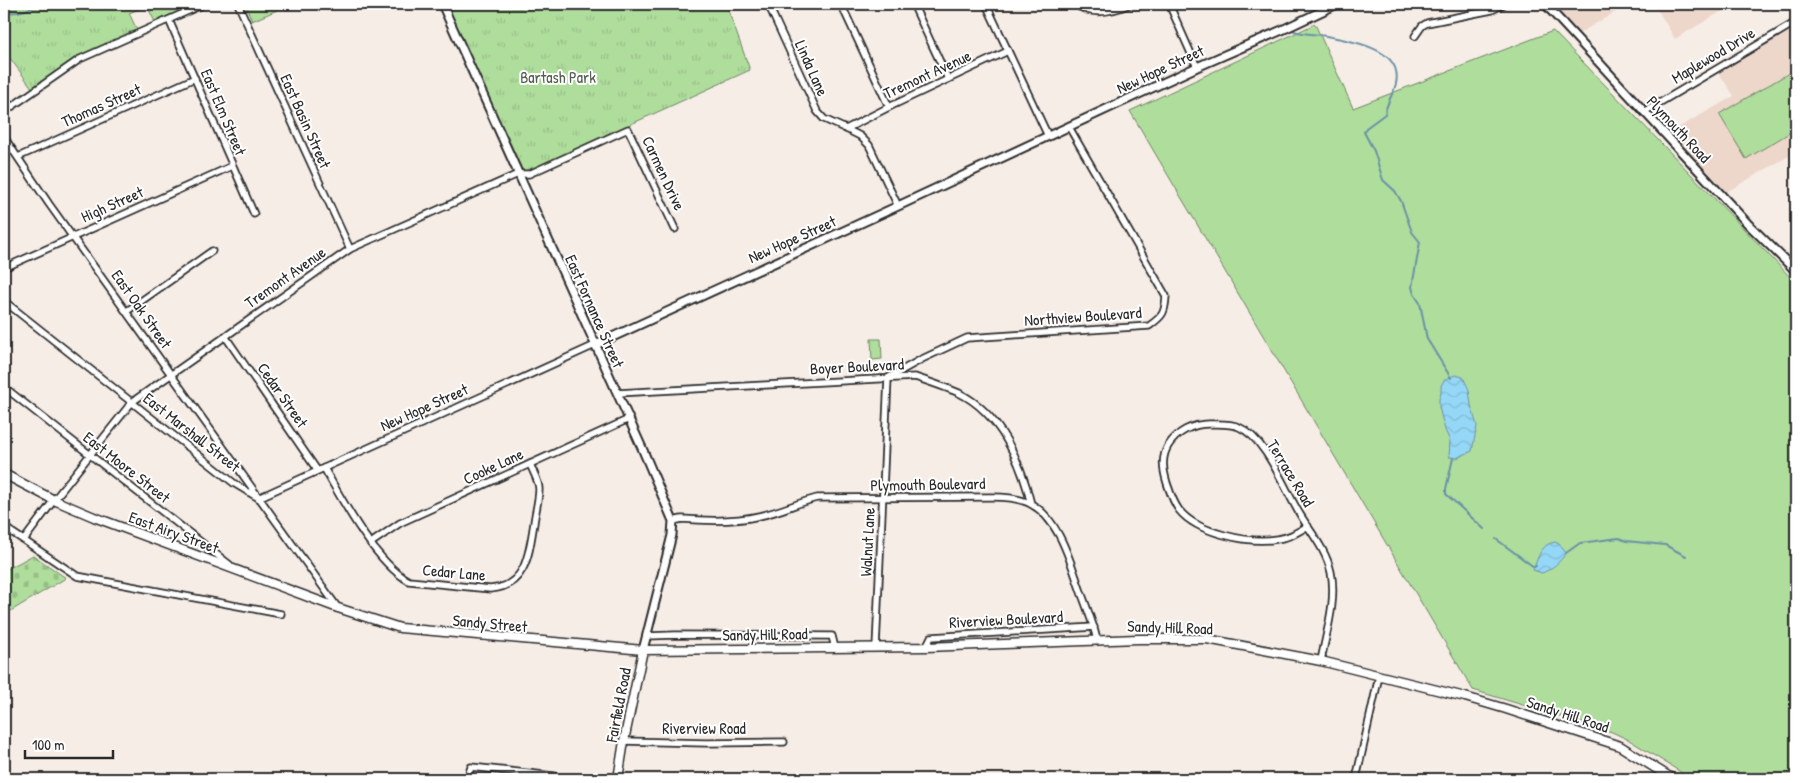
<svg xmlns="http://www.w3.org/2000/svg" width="1800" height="783" font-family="'Patrick Hand',sans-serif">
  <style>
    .built { fill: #edd7cb }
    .grass { fill: #afdd9c; stroke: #6d8464 }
    .cemetery { fill: url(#cemetery-stones); stroke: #6d8464 }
    .park { fill: url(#park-tufts); stroke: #6d8464 }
    .water { fill: url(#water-waves); stroke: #6b92a5 }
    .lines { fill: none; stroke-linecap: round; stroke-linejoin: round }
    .stream { stroke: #6b92a5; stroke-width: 2 }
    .minor-casing { stroke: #2b2b2b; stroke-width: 9 }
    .tertiary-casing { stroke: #2b2b2b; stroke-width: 11 }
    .secondary-casing { stroke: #2b2b2b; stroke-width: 11 }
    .minor { stroke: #fff; stroke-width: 5.5 }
    .tertiary { stroke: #fff; stroke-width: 7 }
    .secondary { stroke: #fff; stroke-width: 8 }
    .labels { text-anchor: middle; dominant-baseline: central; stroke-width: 4; stroke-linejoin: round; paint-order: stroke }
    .street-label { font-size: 16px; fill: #2b2b2b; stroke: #fff }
    .park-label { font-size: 16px; fill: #53604d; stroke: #fff }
  </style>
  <defs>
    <pattern id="cemetery-stones" width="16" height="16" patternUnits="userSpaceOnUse" patternTransform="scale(1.25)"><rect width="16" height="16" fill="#afdd9c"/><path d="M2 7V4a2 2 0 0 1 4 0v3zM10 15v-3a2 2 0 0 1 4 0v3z" fill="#97be87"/></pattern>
    <pattern id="park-tufts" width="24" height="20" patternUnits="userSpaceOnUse" patternTransform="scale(1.25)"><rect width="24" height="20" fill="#afdd9c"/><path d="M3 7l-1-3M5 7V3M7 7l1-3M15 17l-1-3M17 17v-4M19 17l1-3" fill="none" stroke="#97be87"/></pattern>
    <pattern id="water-waves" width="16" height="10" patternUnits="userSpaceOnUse" patternTransform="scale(1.25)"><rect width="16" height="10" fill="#95d7f7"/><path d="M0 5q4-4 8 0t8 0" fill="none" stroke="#81b9d4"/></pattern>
  </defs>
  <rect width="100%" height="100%" fill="#f7ede7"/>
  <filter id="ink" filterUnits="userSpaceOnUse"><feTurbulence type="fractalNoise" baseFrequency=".02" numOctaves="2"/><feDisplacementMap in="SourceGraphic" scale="10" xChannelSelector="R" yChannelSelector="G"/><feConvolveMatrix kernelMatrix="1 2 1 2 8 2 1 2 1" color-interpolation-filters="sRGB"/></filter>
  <g filter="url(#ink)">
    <g class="built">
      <polygon points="1545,4 1629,4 1575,36"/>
      <polygon points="1654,4 1734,4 1675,39"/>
      <polygon points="1796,22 1796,152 1721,195 1667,134 1734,96 1716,69"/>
    </g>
    <g class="grass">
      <polygon points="1315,24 1353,108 1553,31 1796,283 1796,779 1692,779 1629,740 1612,732 1473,690 1130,111"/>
      <polygon points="1796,69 1796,129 1746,159 1719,114"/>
      <polygon points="871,339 881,339 882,359 872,360"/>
    </g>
    <polygon class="cemetery" points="33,555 66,578 4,615 4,571"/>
    <g class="park">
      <polygon points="4,4 194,4 155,22 147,6 129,13 137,30 32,88 4,50"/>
      <polygon points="245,4 291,4 252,21"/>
      <polygon points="443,4 726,4 750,70 521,174"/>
    </g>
    <g class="water">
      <polygon points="1455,375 1463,377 1469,390 1471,405 1477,426 1472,451 1457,458 1449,457 1450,441 1445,430 1439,407 1439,399 1441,393 1441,386 1444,380"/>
      <path d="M1555,542l4,2 7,9c-6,9 -14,16 -24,20l-9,-3c5,-11 7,-26 22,-28z"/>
    </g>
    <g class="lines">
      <g class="stream">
        <path d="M4,12c13,2 23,-1 34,-8"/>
        <path d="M1294,31c9,3 17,3 27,4 21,4 70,11 75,36 4,16 -9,27 -11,43l-19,14 -2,4 10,19 9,29 12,11 6,10 11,31 8,10 -8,45 2,7 6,9 7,36 24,39"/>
        <polyline points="1453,458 1446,489 1446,494 1484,529"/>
        <polyline points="1496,539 1534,567 1536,566"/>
        <polyline points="1566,553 1580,543 1619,538 1626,541 1665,545 1686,556"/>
      </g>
      <g class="minor-casing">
        <g id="minor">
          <polyline points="238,4 350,249"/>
          <polyline points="768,4 817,111 824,119 846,129 889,107 1008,51"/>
          <polyline points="841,4 889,107"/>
          <polyline points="913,4 948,79"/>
          <polyline points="986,4 1048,136"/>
          <path d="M1075,4c16,12 37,8 55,0"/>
          <polyline points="1169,4 1197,67"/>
          <polyline points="169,20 254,214"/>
          <polyline points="1415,36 1422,26 1427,23 1492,10 1504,4"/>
          <polyline points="4,112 80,59 204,4"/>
          <polyline points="1644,112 1796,22"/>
          <polyline points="846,129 860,136 869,145 898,206"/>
          <polyline points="4,137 49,204 338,608"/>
          <polyline points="18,157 195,78"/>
          <polyline points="4,268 232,166"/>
          <polyline points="4,301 235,484 255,496"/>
          <polyline points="127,311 212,251"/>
          <polyline points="225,336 317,470"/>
          <polyline points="4,387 230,565"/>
          <path d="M617,393l298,-16c15,5 30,10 44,16 41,20 62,69 72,111"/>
          <path d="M324,468c19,34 52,95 85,113l81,8c37,-2 39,-37 44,-66 1,-10 5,-23 5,-34 0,-8 -6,-17 -9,-25"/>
          <polyline points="258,498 595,345"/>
          <path d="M673,521l9,-2c25,2 52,3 77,-3 20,-4 38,-13 58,-18l176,-1c12,0 27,1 38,7 28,15 39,57 49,85 6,17 13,33 17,51"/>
          <path d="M1308,526c-10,6 -19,12 -31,13 -28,5 -80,-6 -98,-29 -6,-8 -9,-18 -12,-27 -4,-13 -6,-25 1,-37 9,-14 24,-22 41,-22 10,0 21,-1 30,3 28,12 46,64 62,89 11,18 25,34 30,56 6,29 -5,61 -10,89"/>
          <polyline points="4,527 77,576 281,614"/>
          <polyline points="24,540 54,500 132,402 350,249 518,174 529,174 628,129 675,229"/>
          <polyline points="371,543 400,523 629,419"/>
          <polyline points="647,636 675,635 832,636 835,648"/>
          <polyline points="926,647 931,637 1094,627"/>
          <path d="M876,648l12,-270 34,-19 45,-21 182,-12c14,-10 16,-13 17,-30l-97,-169"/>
          <polyline points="624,741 706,743 784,742"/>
          <polyline points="467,779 471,767 554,776 554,779"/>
          <polyline points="1356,779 1379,676"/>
        </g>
      </g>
      <g class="tertiary-casing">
        <g id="tertiary">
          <polyline points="442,4 642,448 673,521 672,535 643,650"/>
          <polyline points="1545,4 1749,225 1796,271"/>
          <polyline points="595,345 898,206 1197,67 1282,30 1337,4"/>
        </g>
      </g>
      <g class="secondary-casing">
        <g id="secondary">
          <polyline points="4,474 54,500 94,517 338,608 400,628 643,650 926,647 1138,639 1207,639 1321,661 1465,697 1506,709 1620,746 1673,779"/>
          <polyline points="618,779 624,741 643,650"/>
        </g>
      </g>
      <use href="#minor" class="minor"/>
      <use href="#tertiary" class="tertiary"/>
      <use href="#secondary" class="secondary"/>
    </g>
  </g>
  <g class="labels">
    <g class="street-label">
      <text transform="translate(1713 55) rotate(-31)">Maplewood Drive</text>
      <text transform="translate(812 68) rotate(66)">Linda Lane</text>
      <text transform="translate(1160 69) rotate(-25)">New Hope Street</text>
      <text transform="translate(927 74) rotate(-25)">Tremont Avenue</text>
      <text transform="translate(101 105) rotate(-24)">Thomas Street</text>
      <text transform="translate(224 112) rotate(67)">East Elm Street</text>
      <text transform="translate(306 121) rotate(66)">East Basin Street</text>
      <text transform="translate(1679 129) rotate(47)">Plymouth Road</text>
      <text transform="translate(664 173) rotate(65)">Carmen Drive</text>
      <text transform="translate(112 204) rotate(-24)">High Street</text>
      <text transform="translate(792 239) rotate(-24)">New Hope Street</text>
      <text transform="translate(285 277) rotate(-35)">Tremont Avenue</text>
      <text transform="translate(142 309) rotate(55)">East Oak Street</text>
      <text transform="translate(595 311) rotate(66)">East Fornance Street</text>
      <text transform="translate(1083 316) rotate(-4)">Northview Boulevard</text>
      <text transform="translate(857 366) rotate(-3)">Boyer Boulevard</text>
      <text transform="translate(283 395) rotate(55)">Cedar Street</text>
      <text transform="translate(424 407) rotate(-24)">New Hope Street</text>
      <text transform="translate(192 432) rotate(38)">East Marshall Street</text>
      <text transform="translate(493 466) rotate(-25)">Cooke Lane</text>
      <text transform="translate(127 467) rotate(38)">East Moore Street</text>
      <text transform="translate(1291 473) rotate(59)">Terrace Road</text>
      <text transform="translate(928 484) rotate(-1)">Plymouth Boulevard</text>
      <text transform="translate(174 532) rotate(20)">East Airy Street</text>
      <text transform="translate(867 542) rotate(-87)">Walnut Lane</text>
      <text transform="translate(454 572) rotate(5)">Cedar Lane</text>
      <text transform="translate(1006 619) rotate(-3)">Riverview Boulevard</text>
      <text transform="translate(490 623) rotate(5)">Sandy Street</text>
      <text transform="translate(1170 627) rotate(2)">Sandy Hill Road</text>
      <text transform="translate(765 634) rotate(-1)">Sandy Hill Road</text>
      <text transform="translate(618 705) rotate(-79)">Fairfield Road</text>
      <text transform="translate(1568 714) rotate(18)">Sandy Hill Road</text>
      <text x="704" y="728">Riverview Road</text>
    </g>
    <g class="park-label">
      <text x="558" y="77">Bartash Park</text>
    </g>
  </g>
  <rect width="1800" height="783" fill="none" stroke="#fff" stroke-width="20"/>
  <rect x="10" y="10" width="1780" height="763" fill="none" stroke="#2b2b2b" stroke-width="2" filter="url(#ink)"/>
  <path d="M25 750v8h88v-8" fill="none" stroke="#2b2b2b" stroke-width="2.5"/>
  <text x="32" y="750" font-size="15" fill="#2b2b2b" stroke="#ffffff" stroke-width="4" paint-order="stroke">100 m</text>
</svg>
